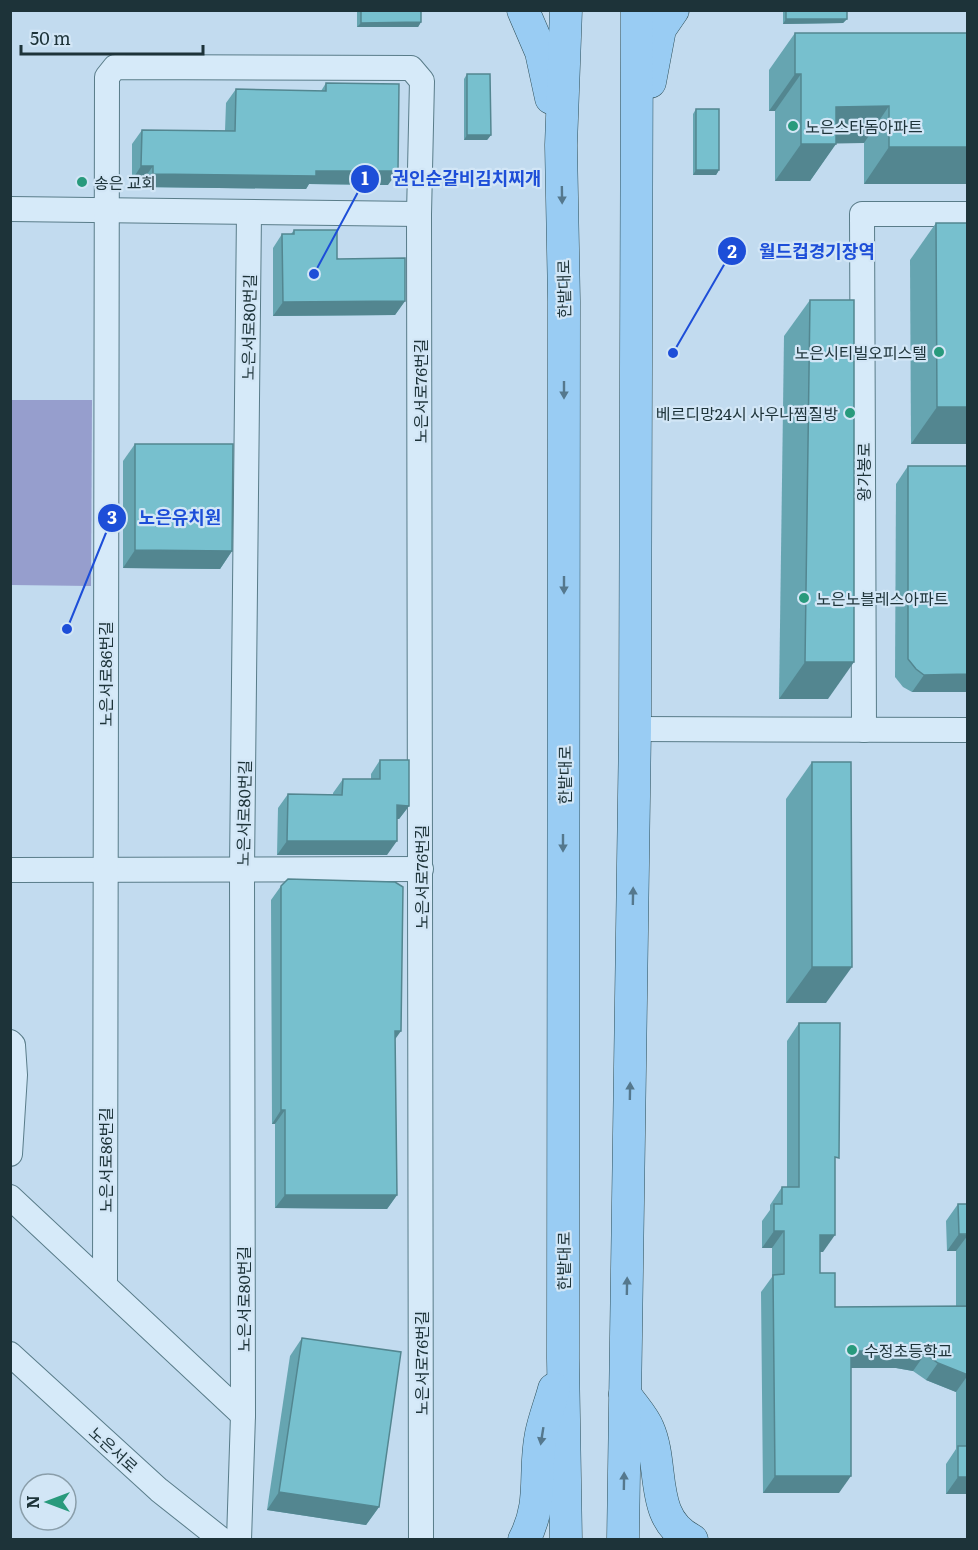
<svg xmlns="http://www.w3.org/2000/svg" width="978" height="1550" font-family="Literata,'Noto Sans KR',serif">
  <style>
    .green { fill: #969ecd }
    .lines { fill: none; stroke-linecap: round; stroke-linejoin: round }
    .minor-casing { stroke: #597c89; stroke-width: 26 }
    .major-casing { stroke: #2d4e57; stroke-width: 33 }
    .minor { stroke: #d6eaf9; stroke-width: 24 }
    .major { stroke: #99ccf3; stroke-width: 32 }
    .wall { fill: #66a5b1 }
    .shaded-wall { fill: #538690 }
    .building { fill: #77c0ce; stroke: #538690; stroke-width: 1.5 }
    .oneway { fill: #55788d }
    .poi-dot { fill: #289a7c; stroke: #d2e6f6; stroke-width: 2 }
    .labels { text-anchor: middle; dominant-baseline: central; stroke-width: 4.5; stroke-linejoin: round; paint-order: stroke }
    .poi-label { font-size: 16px; fill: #1d3339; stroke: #d2e6f6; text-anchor: start }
    .street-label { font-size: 16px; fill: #1d3339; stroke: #d2e6f6 }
    .leader { fill: none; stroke: #1d4ed8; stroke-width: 2 }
    .callout-dot { fill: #1d4ed8; stroke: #d2e6f6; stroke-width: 2 }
    .mark-label { font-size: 18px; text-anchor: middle; font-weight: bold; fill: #fff }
    .callout-label { font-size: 18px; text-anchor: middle; font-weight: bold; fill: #1d4ed8; stroke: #d2e6f6; stroke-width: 4.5; stroke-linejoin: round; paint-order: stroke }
  </style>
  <rect width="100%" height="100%" fill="#c2dbef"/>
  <polygon class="green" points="11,400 92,400 91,586 11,585"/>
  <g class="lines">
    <g class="minor-casing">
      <g id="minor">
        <polyline points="10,209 419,214"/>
        <polyline points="635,729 968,730"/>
        <polyline points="864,730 862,214 968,214"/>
        <polyline points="10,870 421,869"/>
        <polyline points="10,1042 13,1045 15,1075 10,1154"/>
        <polyline points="10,1197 243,1415"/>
        <polyline points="105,1284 107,77 115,67 411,68 422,81 419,214 421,1540"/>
        <polyline points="10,1354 159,1490 222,1540"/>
        <polyline points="239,1540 243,1415 242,870 249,212"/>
      </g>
    </g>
    <g class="major-casing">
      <g id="major">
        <polyline points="523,10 541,52 551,98"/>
        <polyline points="566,10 561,145 564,301 563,1359 566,1540"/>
        <polyline points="650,82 660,29 673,10"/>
        <path d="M625,1394c7,11 18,22 23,34 17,38 0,90 44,112"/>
        <path d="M524,1540c20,-38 9,-67 17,-106 3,-15 9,-30 13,-45"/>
        <polyline points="623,1540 635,729 637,10"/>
      </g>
    </g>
    <use href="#minor" class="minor"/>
    <use href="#major" class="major"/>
  </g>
  <g class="wall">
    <polygon points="357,10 421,10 421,22 418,27 357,27"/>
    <polygon points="783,10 847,10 847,19 843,23 783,24"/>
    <polygon points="795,33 968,33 968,184 864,184 864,143 836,143 810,181 775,181 775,111 769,111 769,70"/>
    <polygon points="467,74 491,135 487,140 464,140 464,79"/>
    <polygon points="326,83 388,185 309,184 306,189 143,187 143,180 132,180 132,144 142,130 225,131 226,103 236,89 321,91"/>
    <polygon points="696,109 719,170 716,175 693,175 693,114"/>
    <polygon points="936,223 968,444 911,444 910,260"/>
    <polygon points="294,230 405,301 395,315 273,316 273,248 282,234 291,234"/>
    <polygon points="810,300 828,699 779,699 784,336"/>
    <polygon points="135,444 232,551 220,569 123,568 123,461"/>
    <polygon points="908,466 968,466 968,692 912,692 903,687 895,677 896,484"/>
    <polygon points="380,760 409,806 399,819 397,819 387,855 277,855 278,808 288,794 333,795 333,793 343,779 371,779 371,774"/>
    <polygon points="812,762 826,1003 786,1003 786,799"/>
    <polygon points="281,886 395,1038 397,1195 387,1209 275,1208 275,1124 272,1124 271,900"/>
    <polygon points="799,1023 835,1164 823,1252 820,1252 820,1273 835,1307 956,1306 956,1251 947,1251 946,1221 958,1204 968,1204 968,1494 946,1494 946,1464 956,1449 956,1392 926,1380 913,1371 896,1368 851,1368 839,1493 763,1493 761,1292 772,1277 772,1248 762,1248 762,1221 770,1210 770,1205 782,1187 787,1187 787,1041"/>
    <polygon points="302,1338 379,1507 366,1525 267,1510 290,1356"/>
  </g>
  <g class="shaded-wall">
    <polygon points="786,19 847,19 843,23 783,24"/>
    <polygon points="421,22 418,27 357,27 361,23"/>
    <polygon points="795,74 801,74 775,111 769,111"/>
    <polygon points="889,106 864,143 810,144 836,107"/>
    <polygon points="467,135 491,135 487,140 464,140"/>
    <polygon points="801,144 836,144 810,181 775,181"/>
    <polygon points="889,147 968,147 968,184 864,184"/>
    <polygon points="141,166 153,166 143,180 132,180"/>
    <polygon points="696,170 719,170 716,175 693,175"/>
    <polygon points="316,171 398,171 388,185 309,184 306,189 143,187 153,174"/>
    <polygon points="405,301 395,315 273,316 283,302"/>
    <polygon points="937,407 968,407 968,444 911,444"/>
    <polygon points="135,550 232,551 220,569 123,568"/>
    <polygon points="805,662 854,662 828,699 779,699"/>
    <polygon points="968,674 968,692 912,692 924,675"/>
    <polygon points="397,805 409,806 399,819 387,819"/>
    <polygon points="287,841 397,841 387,855 277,855"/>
    <polygon points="812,967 852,967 826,1003 786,1003"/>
    <polygon points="395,1031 401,1031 391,1045"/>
    <polygon points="281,1110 285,1110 275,1124 272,1124"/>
    <polygon points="285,1195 397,1195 387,1209 275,1208"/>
    <polygon points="774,1231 784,1231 772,1248 762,1248"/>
    <polygon points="959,1234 968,1235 956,1251 947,1251"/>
    <polygon points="820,1235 835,1235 823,1252 808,1252"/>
    <polygon points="851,1351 908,1351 925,1354 913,1371 896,1368 839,1368"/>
    <polygon points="938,1363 968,1375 956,1392 926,1380"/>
    <polygon points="775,1476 851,1476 839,1493 763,1493"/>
    <polygon points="958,1477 968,1477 968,1494 946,1494"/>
    <polygon points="279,1492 379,1507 366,1525 267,1510"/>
  </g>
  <g class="building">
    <polygon points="361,10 421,10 421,22 361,23"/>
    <rect x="786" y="10" width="61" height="9"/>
    <polygon points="795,33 968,33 968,147 889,147 889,106 836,107 836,144 801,144 801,74 795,74"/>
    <polygon points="467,74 490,74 491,135 467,135"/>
    <polygon points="326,83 399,84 398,171 316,171 316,176 153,174 153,166 141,166 142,130 235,131 236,89 326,91"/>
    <rect x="696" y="109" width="23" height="61"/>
    <polygon points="936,223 968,223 968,407 937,407"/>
    <polygon points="294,230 337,230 337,259 405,258 405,301 283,302 282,234 294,234"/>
    <polygon points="810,300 854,300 854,662 805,662"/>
    <polygon points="135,444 233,444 232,551 135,550"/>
    <polygon points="908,466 968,466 968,674 924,675 916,669 908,659"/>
    <polygon points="380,760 409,760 409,806 397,805 397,841 287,841 288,794 342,795 343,779 380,779"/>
    <polygon points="812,762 851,762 852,967 812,967"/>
    <polygon points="288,879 395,882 403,887 401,1031 395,1031 397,1195 285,1195 285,1110 281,1110 281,886"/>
    <polygon points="799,1023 840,1023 839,1158 835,1157 835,1235 820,1235 820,1273 835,1273 835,1307 968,1306 968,1375 938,1363 925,1354 908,1351 851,1351 851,1476 775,1476 773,1275 784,1274 784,1231 774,1231 774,1204 782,1204 782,1187 799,1187"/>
    <polygon points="958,1204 968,1204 968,1234 959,1234"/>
    <polygon points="302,1338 401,1352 379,1507 279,1492"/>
    <rect x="958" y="1446" width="10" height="31"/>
  </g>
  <defs><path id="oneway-solid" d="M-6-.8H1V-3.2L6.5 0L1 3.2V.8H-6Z" transform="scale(1.5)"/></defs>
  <g class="oneway">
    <use href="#oneway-solid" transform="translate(562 195) rotate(89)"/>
    <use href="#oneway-solid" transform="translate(564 390) rotate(90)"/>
    <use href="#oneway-solid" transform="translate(564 585) rotate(90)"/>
    <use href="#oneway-solid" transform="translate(563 843) rotate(90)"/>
    <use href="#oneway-solid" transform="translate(633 896) rotate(-89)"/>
    <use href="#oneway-solid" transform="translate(630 1091) rotate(-89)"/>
    <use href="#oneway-solid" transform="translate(627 1286) rotate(-89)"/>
    <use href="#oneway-solid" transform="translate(542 1436) rotate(99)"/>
    <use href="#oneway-solid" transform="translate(624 1481) rotate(-89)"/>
  </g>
  <g class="poi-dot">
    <circle cx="793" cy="126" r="6"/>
    <circle cx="82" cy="182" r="6"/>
    <circle cx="939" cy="352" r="6"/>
    <circle cx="850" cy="413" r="6"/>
    <circle cx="804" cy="598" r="6"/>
    <circle cx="852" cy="1350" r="6"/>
  </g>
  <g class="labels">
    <g class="poi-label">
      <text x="805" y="126">노은스타돔아파트</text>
      <text x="94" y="182">송은 교회</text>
      <text x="927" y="352" text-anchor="end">노은시티빌오피스텔</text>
      <text x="838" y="413" text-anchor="end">베르디망24시 사우나찜질방</text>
      <text x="816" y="598">노은노블레스아파트</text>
      <text x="864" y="1350">수정초등학교</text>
    </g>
    <g class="street-label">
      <text transform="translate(563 289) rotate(-91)">한밭대로</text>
      <text transform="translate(248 327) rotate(-89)">노은서로80번길</text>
      <text transform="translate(420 391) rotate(-90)">노은서로76번길</text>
      <text transform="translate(863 472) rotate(-90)">왕가봉로</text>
      <text transform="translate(105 674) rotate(-90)">노은서로86번길</text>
      <text transform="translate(564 775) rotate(-90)">한밭대로</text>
      <text transform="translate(243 813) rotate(-89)">노은서로80번길</text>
      <text transform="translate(421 877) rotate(-90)">노은서로76번길</text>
      <text transform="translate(105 1160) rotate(-90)">노은서로86번길</text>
      <text transform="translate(563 1261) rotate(-90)">한밭대로</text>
      <text transform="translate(243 1299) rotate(-90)">노은서로80번길</text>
      <text transform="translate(421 1363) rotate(-90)">노은서로76번길</text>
      <text transform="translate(114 1449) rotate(42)">노은서로</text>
    </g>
  </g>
  <path class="leader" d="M314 274L365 179M673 353L732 251M67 629L112 518"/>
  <g class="callout-dot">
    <circle cx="314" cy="274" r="6"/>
    <circle cx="673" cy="353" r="6"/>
    <circle cx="67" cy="629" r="6"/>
    <circle cx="365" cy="179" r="15"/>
    <circle cx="732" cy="251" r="15"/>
    <circle cx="112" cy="518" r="15"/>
  </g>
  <g class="mark-label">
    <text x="365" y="185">1</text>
    <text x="732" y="258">2</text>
    <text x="112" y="524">3</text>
  </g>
  <g class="callout-label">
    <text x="467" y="185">권인순갈비김치찌개</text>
    <text x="817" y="258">월드컵경기장역</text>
    <text x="180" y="524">노은유치원</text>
  </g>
  <rect width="978" height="1550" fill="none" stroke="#1d3339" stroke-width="24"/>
  <g transform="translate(48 1502) rotate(270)"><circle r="28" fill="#d2e6f6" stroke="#8a9eaa" stroke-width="1.5"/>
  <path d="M0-4.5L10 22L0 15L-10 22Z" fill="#289a7c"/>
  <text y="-9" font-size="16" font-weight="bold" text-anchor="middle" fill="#1d3339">N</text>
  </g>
  <path d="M21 45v9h182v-9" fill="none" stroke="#1d3339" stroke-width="3"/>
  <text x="30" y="45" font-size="18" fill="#1d3339" stroke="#d2e6f6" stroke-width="4.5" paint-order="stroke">50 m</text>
</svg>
